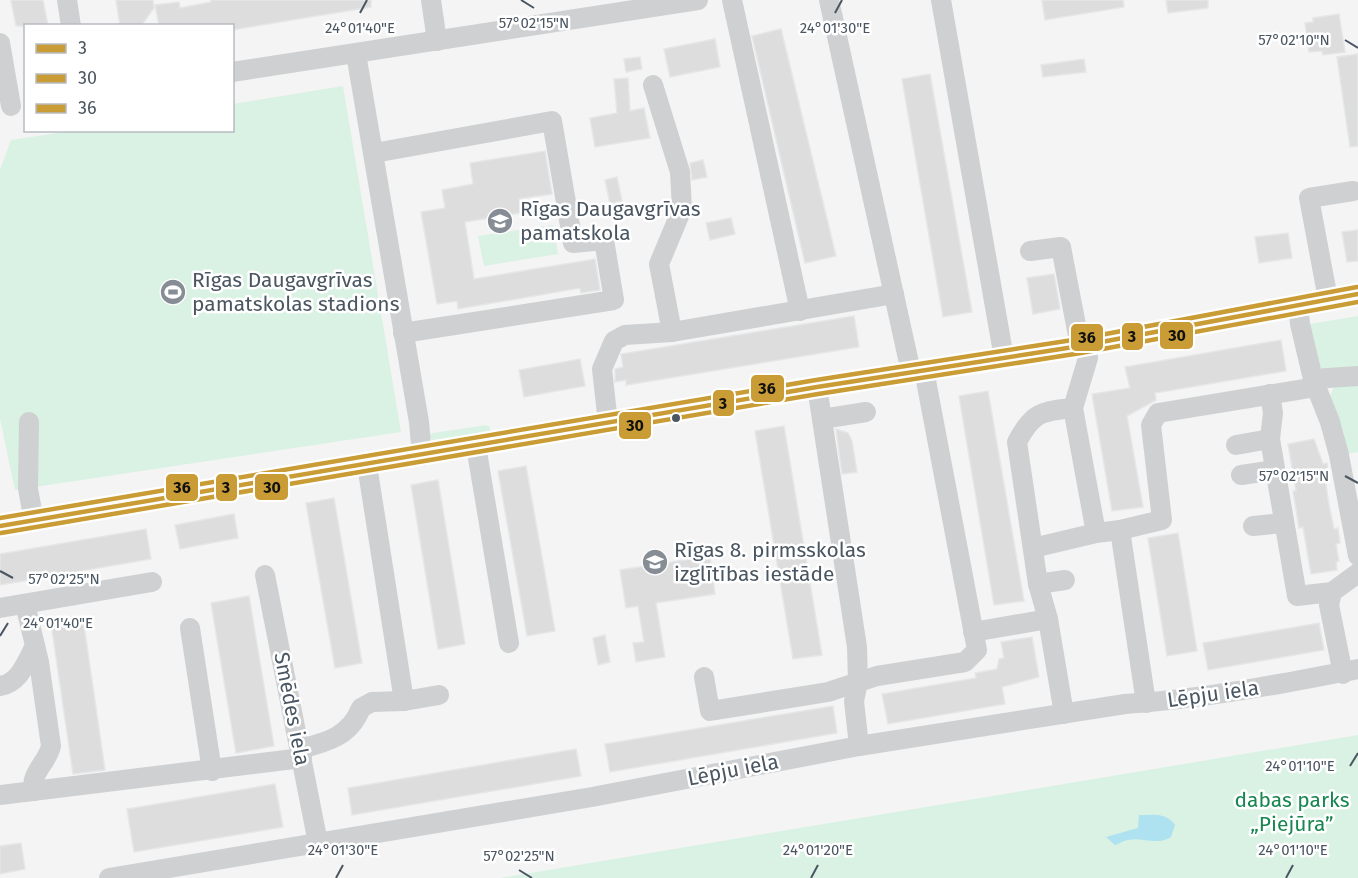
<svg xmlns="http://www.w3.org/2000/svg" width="1358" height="878" font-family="'Fira Sans',sans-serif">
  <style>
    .green { fill: #d9f2e3 }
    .water { fill: #aee2f0 }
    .building { fill: #ddddde; stroke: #e5e6e7; stroke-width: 1.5 }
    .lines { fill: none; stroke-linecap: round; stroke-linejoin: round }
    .minor { stroke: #ced0d2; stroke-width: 20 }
    .bus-1-casing { stroke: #fff; stroke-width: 9 }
    .bus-2-casing { stroke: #fff; stroke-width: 9 }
    .bus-3-casing { stroke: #fff; stroke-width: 9 }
    .bus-1 { stroke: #ca9c36; stroke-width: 4.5 }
    .bus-2 { stroke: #ca9c36; stroke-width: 4.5 }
    .bus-3 { stroke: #ca9c36; stroke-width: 4.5 }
    .ticks { fill: none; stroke: #4a5661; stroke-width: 2 }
    .bus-dot { fill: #4a5661; stroke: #fff; stroke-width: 2 }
    .labels { text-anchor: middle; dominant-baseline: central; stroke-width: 5; stroke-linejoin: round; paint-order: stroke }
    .poi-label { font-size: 21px; fill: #4a5661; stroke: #fff; text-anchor: start }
    .street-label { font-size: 21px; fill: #4a5661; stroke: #fff }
    .park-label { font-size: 21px; fill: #17864f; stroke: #fff }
    .ticks-label { font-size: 15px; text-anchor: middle; fill: #4a5661; stroke: #fff; stroke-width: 5; stroke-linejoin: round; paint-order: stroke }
    .line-badge { stroke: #fff; stroke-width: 2 }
    .pale-badge-label { font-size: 16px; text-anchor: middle; font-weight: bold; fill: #111 }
  </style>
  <rect width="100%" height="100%" fill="#f4f4f4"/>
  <g class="green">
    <polygon points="343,86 401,432 15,490 0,419 0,170 11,140 71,131 232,130 233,104"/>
    <polygon points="553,225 558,254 484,266 478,236"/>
    <polygon points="1358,316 1358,369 1325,369 1317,366 1304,325"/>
    <polygon points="1358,383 1358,452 1346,454 1343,430 1330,397 1334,386"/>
    <polygon points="486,425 490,427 490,433 432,440 427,434"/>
    <polygon points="1358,735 1358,878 500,878"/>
  </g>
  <path class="water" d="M1139,815c14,0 27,-3 36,10l-4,12c-14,9 -28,0 -43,3 -4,0 -9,4 -13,5l-9,-8 32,-9z"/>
  <g class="building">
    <polygon points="11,0 43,0 48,26 16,26"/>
    <polygon points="116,0 153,0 154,8 141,26 120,26"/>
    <polygon points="211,0 371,0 371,7 232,30 232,26 159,26 155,5 179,2 180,8 211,2"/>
    <polygon points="1042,0 1123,0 1124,7 1045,20"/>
    <polygon points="1166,0 1208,0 1208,8 1168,13"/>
    <polygon points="1339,14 1345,52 1323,55 1322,51 1309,52 1305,23 1313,22 1313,18"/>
    <polygon points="781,29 836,256 805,263 752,36"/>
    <polygon points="715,39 720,67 670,77 664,49"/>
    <polygon points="1358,54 1358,146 1350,147 1337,57"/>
    <polygon points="640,57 642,69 626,72 624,59"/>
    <polygon points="1084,59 1086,72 1043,77 1041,65"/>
    <polygon points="930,74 972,312 943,317 902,79"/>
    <polygon points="628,78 630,111 644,108 650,138 595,147 590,118 617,113 614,79"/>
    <polygon points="545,151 552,194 519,199 521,213 465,222 474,279 595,259 600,290 581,293 580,288 458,309 457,301 437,304 421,212 445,208 442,190 473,184 470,163"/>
    <polygon points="703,160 707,177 692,180 690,163"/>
    <polygon points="617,177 622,201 610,204 605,180"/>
    <polygon points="731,218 735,234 710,240 706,223"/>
    <polygon points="1358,230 1358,261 1347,262 1342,232"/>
    <polygon points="1288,233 1292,258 1259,263 1255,237"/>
    <polygon points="1054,274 1060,309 1033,314 1027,278"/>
    <polygon points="854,316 859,347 626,385 626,380 615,382 615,369 623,367 621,354"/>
    <polygon points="1281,340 1286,371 1155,393 1156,400 1127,416 1143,507 1112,511 1092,394 1130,388 1125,367"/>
    <polygon points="580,359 585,386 524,397 519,370"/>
    <polygon points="988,391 1024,601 994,605 959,396"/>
    <polygon points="784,426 822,655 793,659 755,431"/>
    <polygon points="836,429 848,433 852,441 857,472 842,474"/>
    <polygon points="1314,439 1323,464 1327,463 1329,478 1325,479 1329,505 1334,529 1338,528 1340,543 1336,544 1339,561 1336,562 1337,570 1311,574 1303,527 1299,528 1293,491 1296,491 1288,444"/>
    <polygon points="526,466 555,631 527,636 498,471"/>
    <polygon points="438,480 465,644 438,649 411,485"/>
    <polygon points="334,498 362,663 335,668 306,503"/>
    <polygon points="234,514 238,538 180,549 175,525"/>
    <polygon points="146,529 151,559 0,585 0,554"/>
    <polygon points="1178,533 1197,651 1167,656 1148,538"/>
    <polygon points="710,556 715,594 656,603 665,657 636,662 633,643 644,642 638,606 626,608 620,570"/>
    <polygon points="249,596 274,746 236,753 211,603"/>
    <polygon points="83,618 105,770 73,774 51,623"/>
    <polygon points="1319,623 1324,650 1208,670 1203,643"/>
    <polygon points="605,635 610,662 598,665 593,638"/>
    <polygon points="1032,637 1039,677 1002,687 1005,704 888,724 882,694 976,678 975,673 997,669 999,659 1004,658 1001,642"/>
    <polygon points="833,706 837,733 610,772 605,744"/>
    <polygon points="576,749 581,776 352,815 348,788"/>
    <polygon points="275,784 283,827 134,852 127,809"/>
    <polygon points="21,843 25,869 0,874 0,846"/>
  </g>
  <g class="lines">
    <g class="minor">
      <polyline points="67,0 71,26"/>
      <polyline points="431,0 437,41"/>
      <polyline points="732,0 800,311"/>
      <polyline points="829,0 911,372"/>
      <polyline points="941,0 1004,358"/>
      <polyline points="0,43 11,106"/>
      <polyline points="356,54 419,422 422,456"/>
      <polyline points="232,72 698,0"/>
      <polyline points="653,85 680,172 682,209 659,264 672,332"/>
      <polyline points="374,153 552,121 573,243 604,240 614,300 403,333"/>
      <polyline points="1030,251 1061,247 1080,346"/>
      <polyline points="1328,299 1309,198 1353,191"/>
      <polyline points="1298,305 1300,324 1313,379 1330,422 1339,455 1358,556"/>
      <polyline points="1087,345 1088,358 1073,408 1096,533 1120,530 1146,703"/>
      <polyline points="1313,379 1358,376"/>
      <polyline points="817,387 857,647 858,682 854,701 859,746"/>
      <polyline points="1270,394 1273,413 1270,439 1297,596 1332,592 1358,573"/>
      <polyline points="822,419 866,412"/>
      <polyline points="29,422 28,489 34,521"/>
      <polyline points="608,423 602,369 614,341 625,335 672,332 894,294"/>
      <polyline points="1236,445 1270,439"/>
      <polyline points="476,446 509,643"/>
      <polyline points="367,465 404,701 439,695"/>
      <polyline points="1241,475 1275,470"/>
      <polyline points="0,526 817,387 1080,346 1358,294"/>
      <polyline points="1253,526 1283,523"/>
      <polyline points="1120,530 1162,520 1151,425 1158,413 1316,387"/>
      <polyline points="1033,548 1096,533"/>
      <polyline points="265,575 318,843"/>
      <polyline points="1038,584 1065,580"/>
      <polyline points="1332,592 1329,605 1343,674"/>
      <path d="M25,604l14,58 12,84c-3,16 -22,28 -17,45"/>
      <polyline points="0,608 152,582"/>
      <polyline points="190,628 212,771"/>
      <polyline points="973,632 1048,619"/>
      <polyline points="704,677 710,711 828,692 877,676 965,662 977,650 924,370"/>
      <path d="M0,686c20,-3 26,-24 35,-40"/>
      <path d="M1064,714l-16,-95 -10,-35 -21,-142c15,-29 24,-31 56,-34"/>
      <path d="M300,749c28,-7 50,-13 61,-41l11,-6 32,-1"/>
      <polyline points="0,795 302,758"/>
      <path d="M109,878l483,-81 267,-51 266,-42c79,-5 156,-20 233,-35"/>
    </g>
    <g class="bus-1-casing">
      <polyline id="bus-1" points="0,526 817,387 1080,346 1358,294"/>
    </g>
    <g class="bus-2-casing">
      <polyline id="bus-2" points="1,533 818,394 1081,353 1358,302"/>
    </g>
    <g class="bus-3-casing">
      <polyline id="bus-3" points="0,518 816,380 1079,339 1357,287"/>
    </g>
    <use href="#bus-1" class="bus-1"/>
    <use href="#bus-2" class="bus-2"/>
    <use href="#bus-3" class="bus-3"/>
  </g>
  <path class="ticks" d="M521,0l13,8M360,13l7,-13M835,13l7,-13M1345,40l13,8M1345,476l13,7M0,571l13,7M0,636l8,-13M1350,766l8,-13M519,870l13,8M336,878l7,-13M811,878l7,-13M1286,878l7,-13"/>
  <defs>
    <g id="school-disc" transform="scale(1.35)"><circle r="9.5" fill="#868d94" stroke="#fff"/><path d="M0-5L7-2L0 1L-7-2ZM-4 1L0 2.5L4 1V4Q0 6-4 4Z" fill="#fff"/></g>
    <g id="stadium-disc" transform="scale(1.35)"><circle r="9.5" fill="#868d94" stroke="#fff"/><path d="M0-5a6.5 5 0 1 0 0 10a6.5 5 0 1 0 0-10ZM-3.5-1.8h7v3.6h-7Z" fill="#fff"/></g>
  </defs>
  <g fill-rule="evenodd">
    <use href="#school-disc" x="500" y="221"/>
    <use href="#stadium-disc" x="173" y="292"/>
    <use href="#school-disc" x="655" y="562"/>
  </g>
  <circle class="bus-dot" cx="676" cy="418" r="5"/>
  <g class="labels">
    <g class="poi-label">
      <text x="520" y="209">Rīgas Daugavgrīvas<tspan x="520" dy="24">pamatskola</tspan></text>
      <text x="192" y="280">Rīgas Daugavgrīvas<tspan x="192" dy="24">pamatskolas stadions</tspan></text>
      <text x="674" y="550">Rīgas 8. pirmsskolas<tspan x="674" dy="24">izglītības iestāde</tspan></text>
    </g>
    <g class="street-label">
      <text transform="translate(1213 694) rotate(-8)">Lēpju iela</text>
      <text transform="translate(292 709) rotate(79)">Smēdes iela</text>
      <text transform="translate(733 770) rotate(-11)">Lēpju iela</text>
    </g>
    <g class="park-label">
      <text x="1292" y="800">dabas parks<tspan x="1292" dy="24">„Piejūra”</tspan></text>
    </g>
  </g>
  <g class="ticks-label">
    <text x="534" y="28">57°02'15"N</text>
    <text x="360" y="33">24°01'40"E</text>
    <text x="835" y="33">24°01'30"E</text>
    <text x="1294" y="45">57°02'10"N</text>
    <text x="1294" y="481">57°02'15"N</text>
    <text x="64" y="584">57°02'25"N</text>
    <text x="58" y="628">24°01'40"E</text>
    <text x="1300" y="771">24°01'10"E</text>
    <text x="343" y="855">24°01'30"E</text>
    <text x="818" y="855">24°01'20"E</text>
    <text x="1293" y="855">24°01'10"E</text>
    <text x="519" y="861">57°02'25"N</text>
  </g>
  <g class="line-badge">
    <rect x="1159" y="321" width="35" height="29" rx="6" fill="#ca9c36"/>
    <rect x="1121" y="322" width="23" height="29" rx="6" fill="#ca9c36"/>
    <rect x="1070" y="323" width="34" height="29" rx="6" fill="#ca9c36"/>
    <rect x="750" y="374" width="35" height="29" rx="6" fill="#ca9c36"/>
    <rect x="712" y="389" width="23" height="28" rx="6" fill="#ca9c36"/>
    <rect x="618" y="411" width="34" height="29" rx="6" fill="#ca9c36"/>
    <rect x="254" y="473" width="35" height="28" rx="6" fill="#ca9c36"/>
    <rect x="165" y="473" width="34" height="29" rx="6" fill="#ca9c36"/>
    <rect x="215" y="473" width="23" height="29" rx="6" fill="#ca9c36"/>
  </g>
  <g class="pale-badge-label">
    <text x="1177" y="341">30</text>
    <text x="1132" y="342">3</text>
    <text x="1087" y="343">36</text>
    <text x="767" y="394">36</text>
    <text x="723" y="409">3</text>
    <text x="635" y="431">30</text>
    <text x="272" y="493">30</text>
    <text x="182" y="493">36</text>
    <text x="226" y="493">3</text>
  </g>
  <rect x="24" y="24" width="210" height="108" fill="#ffffff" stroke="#b7bbc0" stroke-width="1.5"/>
  <rect x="36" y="44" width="30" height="9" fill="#ca9c36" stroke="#b7bbc0" stroke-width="1.5"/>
  <text x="78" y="54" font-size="18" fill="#4a5661">3</text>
  <rect x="36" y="74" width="30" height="9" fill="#ca9c36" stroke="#b7bbc0" stroke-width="1.5"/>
  <text x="78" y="84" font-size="18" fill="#4a5661">30</text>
  <rect x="36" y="104" width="30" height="9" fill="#ca9c36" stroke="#b7bbc0" stroke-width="1.5"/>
  <text x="78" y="114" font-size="18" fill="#4a5661">36</text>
</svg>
